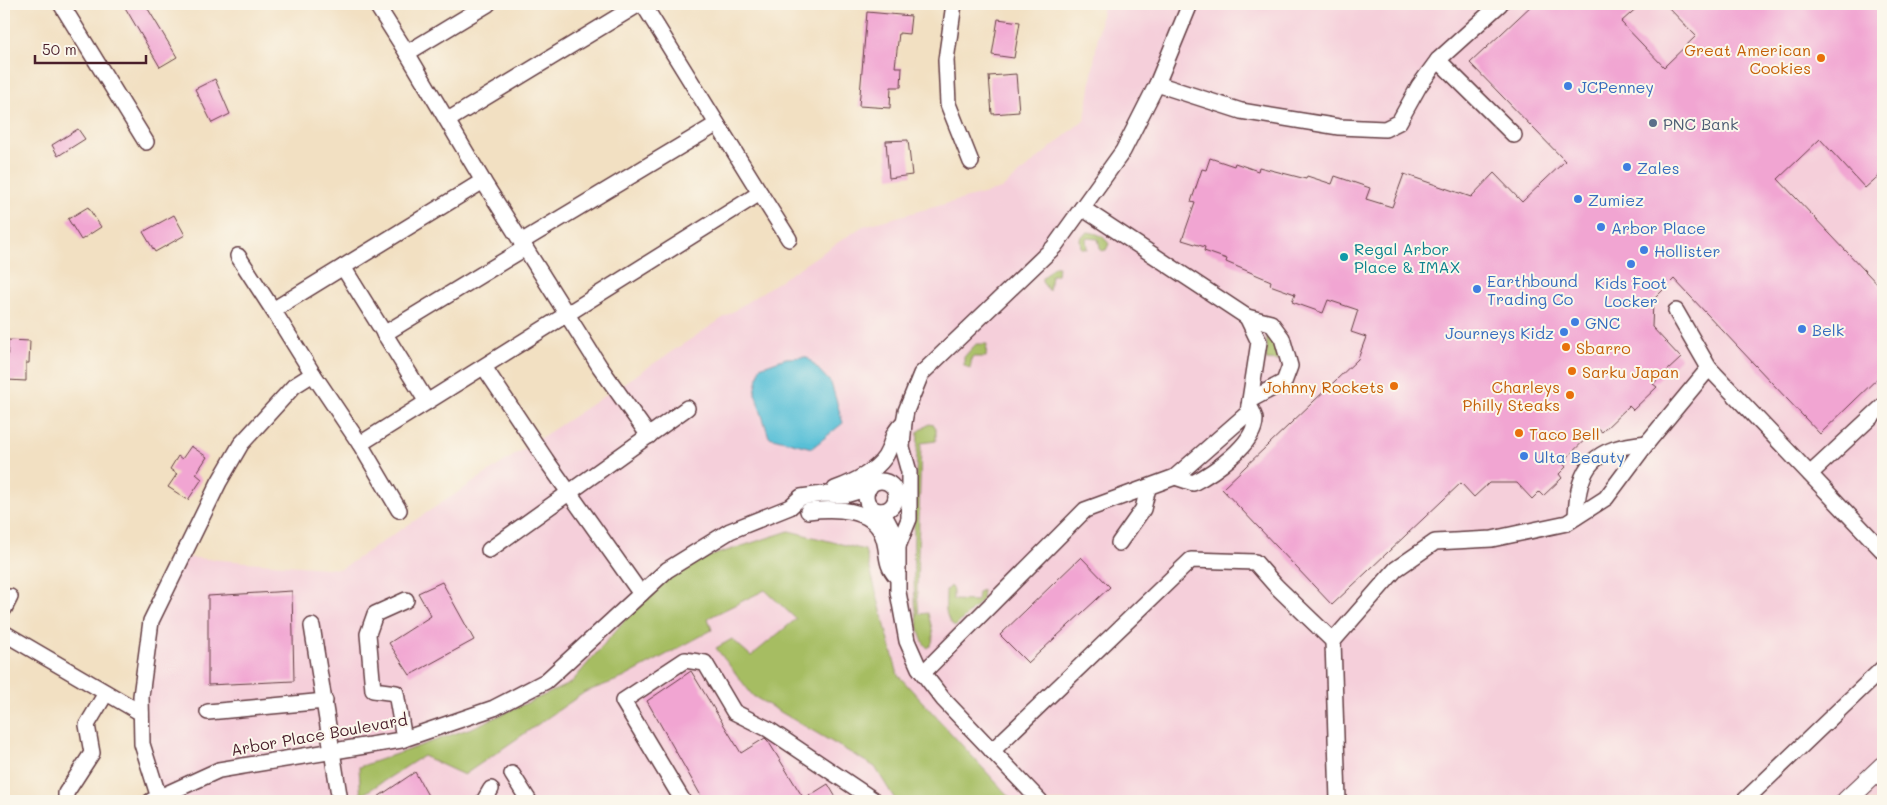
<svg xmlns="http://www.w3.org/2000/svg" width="1887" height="805" font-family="Mali,sans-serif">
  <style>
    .built { fill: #f5cfda }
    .green { fill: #a6bd62; stroke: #786e46 }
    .water { fill: #59c0d7; stroke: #527081 }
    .building { fill: #f1a5d2 }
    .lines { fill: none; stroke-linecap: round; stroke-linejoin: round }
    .minor-casing { stroke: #633c42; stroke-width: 18 }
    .major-casing { stroke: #633c42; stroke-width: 21 }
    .minor { stroke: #fff; stroke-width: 15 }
    .major { stroke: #fff; stroke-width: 19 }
    .food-dot { fill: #e8710a; stroke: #fbf7ec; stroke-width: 2 }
    .shop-dot { fill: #3f7fe0; stroke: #fbf7ec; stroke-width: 2 }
    .service-dot { fill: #5c6f8a; stroke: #fbf7ec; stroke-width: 2 }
    .culture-dot { fill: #0f9aa8; stroke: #fbf7ec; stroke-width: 2 }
    .labels { text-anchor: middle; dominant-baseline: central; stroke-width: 4; stroke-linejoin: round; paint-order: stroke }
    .food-label { font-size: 16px; fill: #c56008; stroke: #fbf7ec; text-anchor: end }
    .shop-label { font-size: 16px; fill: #366cbe; stroke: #fbf7ec; text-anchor: start }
    .service-label { font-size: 16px; fill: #4e5e75; stroke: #fbf7ec; text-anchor: start }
    .culture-label { font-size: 16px; fill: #0d838f; stroke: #fbf7ec; text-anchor: start }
    .street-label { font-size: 16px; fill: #4a1f2b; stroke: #fbf7ec }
  </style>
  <rect width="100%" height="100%" fill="#fbf7ec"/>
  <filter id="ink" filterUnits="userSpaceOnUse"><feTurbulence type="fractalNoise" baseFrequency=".02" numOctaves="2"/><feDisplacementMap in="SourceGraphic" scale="10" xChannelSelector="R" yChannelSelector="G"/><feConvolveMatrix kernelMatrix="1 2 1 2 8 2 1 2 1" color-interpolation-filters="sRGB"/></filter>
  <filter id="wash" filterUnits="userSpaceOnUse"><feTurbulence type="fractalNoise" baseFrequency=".0096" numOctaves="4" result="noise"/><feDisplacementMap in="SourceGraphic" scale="20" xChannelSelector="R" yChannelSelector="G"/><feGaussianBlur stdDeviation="1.12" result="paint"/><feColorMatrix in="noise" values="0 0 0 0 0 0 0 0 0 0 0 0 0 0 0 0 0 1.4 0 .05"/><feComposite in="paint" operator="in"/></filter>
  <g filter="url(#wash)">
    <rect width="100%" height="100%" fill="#f2e0c2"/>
    <polygon class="built" points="1103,4 1883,4 1883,801 151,801 141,696 151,621 182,557 341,569 863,226 1001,189 1085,119"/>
    <g class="green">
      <path d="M1088,232c9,1 16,4 21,12l-3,6 -5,1 -3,-12 -12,-1 1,11 -6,-1 -1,-10z"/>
      <polygon points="1054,266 1058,266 1057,275 1051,275 1049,291 1042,282 1042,278"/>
      <polygon points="1271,333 1280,359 1278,361 1266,360 1267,334"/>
      <polygon points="976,344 987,344 986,357 972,357 970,369 964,365 964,357"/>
      <path d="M929,424l5,1 2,3v13l-15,2 -4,149 2,22 9,-1c2,11 10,27 0,35 -24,-15 -11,-183 -10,-216z"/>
      <polygon points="789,531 865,550 898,675 1013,801 896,801 875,767 753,696 716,648 732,639 751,656 796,619 765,590 708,618 712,630 623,678 585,692 464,775 423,756 362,795 363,801 361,801 359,767 474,727 571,683 667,570"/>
      <path d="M950,586l3,4v10l24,1 1,-9 5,-2 -1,10 -27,27c-12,-10 -9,-23 -9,-37z"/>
    </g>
    <polygon class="water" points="807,357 831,383 843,423 812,448 769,437 755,393 760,367 786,358"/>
    <g id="blocks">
      <g class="building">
        <polygon points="123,4 145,4 177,57 160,67"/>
        <polygon points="1533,4 1641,4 1621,22 1664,67 1696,36 1665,4 1883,4 1883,172 1865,188 1820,139 1778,179 1883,290 1883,373 1820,434 1674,279 1653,300 1652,327 1681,358 1653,384 1657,387 1633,410 1629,406 1602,432 1597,428 1562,462 1566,467 1559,474 1562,478 1543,496 1539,492 1532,499 1517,483 1489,483 1474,497 1461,483 1332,605 1222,489 1358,359 1366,337 1351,332 1358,310 1328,300 1323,313 1292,302 1295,294 1270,285 1271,281 1226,262 1227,259 1204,251 1205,247 1182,240 1195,203 1191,202 1202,169 1206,170 1210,158 1234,166 1235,163 1258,171 1259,167 1306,179 1307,176 1332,184 1335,176 1370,188 1366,199 1392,207 1404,174 1471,197 1494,173 1522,202 1565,161 1470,63"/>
        <polygon points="867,12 911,16 909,34 899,33 895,67 902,67 901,87 891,87 890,108 859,106"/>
        <polygon points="998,19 1020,22 1014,58 992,55"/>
        <polygon points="1016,74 1019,112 992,114 989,76"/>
        <polygon points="215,79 230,114 212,123 195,89"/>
        <polygon points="78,129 85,139 58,156 52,145"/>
        <polygon points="908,140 912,175 889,178 886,141"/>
        <polygon points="88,207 101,227 81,240 68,219"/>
        <polygon points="174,215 185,235 155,252 143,232"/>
        <polygon points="8,340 30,341 29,363 26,363 26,381 7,380"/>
        <polygon points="191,446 207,457 196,474 202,479 188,500 168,487 177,474 170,469 178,456 182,459"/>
        <polygon points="1081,557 1110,587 1028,663 1000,635"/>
        <polygon points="442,582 474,640 410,675 389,643 431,616 418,593"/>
        <polygon points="292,591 294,681 208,685 208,596"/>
        <polygon points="691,671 741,753 765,738 768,741 804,799 828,784 838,801 704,801 647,701"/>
        <polygon points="415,772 431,801 372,801"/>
      </g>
    </g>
  </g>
  <g filter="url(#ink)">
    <use href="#blocks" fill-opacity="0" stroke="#633c42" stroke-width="1"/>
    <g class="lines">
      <g class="minor-casing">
        <g id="minor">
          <polyline points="61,4 146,142"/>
          <polyline points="376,4 407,53"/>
          <polyline points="488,4 407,53 483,181 273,310 313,374 360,444 760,193 643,4"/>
          <polyline points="954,4 946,60 948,104 971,162"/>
          <polyline points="1438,60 1514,135"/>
          <polyline points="1157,84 1241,111 1339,127 1385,129 1399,122 1419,86 1438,60 1500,4"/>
          <polyline points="448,120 639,4"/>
          <polyline points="483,181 600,367 649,436"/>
          <polyline points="760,193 789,239"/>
          <polyline points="1082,208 1247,317 1271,323 1282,338 1290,366 1284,382 1250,400"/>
          <polyline points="521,242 717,124"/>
          <polyline points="238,256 273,310"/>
          <polyline points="343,267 427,402"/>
          <polyline points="1676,311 1709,368"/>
          <polyline points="384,334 525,248"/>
          <polyline points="484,367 546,460 641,594"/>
          <polyline points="360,444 399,510"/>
          <polyline points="1810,474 1883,406"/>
          <path d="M1175,477l18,6c20,-10 62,-39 62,-63 0,-5 -4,-11 -6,-15"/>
          <circle cx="881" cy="496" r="15"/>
          <path d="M835,489c19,-7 39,-16 50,-32 9,-14 4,-22 19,-35"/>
          <path d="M808,511c24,-3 65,-4 75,25 6,16 1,27 13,40"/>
          <polyline points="882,511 892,530 898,546 898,592 907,641 919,668 943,699 1040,801"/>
          <path d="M1576,517c2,-53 18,-69 71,-74"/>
          <polyline points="1119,543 1143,509 1148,488"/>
          <polyline points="898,546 909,519 909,472 902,447 904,422 906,411 921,374 1054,247 1123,151 1157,84 1190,4"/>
          <polyline points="489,550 687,408"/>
          <polyline points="4,609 10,597"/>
          <polyline points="312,626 340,801"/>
          <polyline points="4,633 141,713"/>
          <polyline points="1333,641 1338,801"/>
          <polyline points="923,673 1085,510 1175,477 1248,413 1259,342 1247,317"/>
          <polyline points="208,712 325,701"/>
          <polyline points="404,739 396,693 373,690 368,634 375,614 406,600"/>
          <polyline points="992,751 1191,560 1255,562 1276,586 1333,641 1396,569 1435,542 1492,539 1567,523 1606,498 1647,443 1709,368 1883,551"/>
          <polyline points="512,774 529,801"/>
          <polyline points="66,801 66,793 92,753 87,725 106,693"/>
          <polyline points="151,801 219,770 401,740 494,708 546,681 667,570 730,531 790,507 801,497 823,494 845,495 869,488"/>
          <polyline points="160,801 142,744 141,696 151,621 219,482 241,444 294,386 313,374"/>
          <polyline points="484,801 491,789"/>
          <polyline points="683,801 623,701 685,660 705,663 734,712 768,729 875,801"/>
          <polyline points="1744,801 1883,668"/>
        </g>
      </g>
      <g class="major-casing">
        <polyline id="major" points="1846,801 1883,766"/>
      </g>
      <use href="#minor" class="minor"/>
      <use href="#major" class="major"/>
    </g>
  </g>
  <g class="food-dot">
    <circle cx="1821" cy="58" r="5"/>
    <circle cx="1566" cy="347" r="5"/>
    <circle cx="1572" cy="371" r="5"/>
    <circle cx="1394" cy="386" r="5"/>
    <circle cx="1570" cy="395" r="5"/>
    <circle cx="1519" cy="433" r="5"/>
  </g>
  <g class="shop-dot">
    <circle cx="1568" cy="86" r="5"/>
    <circle cx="1627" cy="167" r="5"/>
    <circle cx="1578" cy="199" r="5"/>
    <circle cx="1601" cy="227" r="5"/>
    <circle cx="1644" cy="250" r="5"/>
    <circle cx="1631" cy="264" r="5"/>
    <circle cx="1477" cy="289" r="5"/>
    <circle cx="1575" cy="322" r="5"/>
    <circle cx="1802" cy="329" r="5"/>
    <circle cx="1564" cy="332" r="5"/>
    <circle cx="1524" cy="456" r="5"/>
  </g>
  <circle class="service-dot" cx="1653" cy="123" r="5"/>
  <circle class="culture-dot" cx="1344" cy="257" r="5"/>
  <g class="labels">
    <g class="food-label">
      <text x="1811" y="49">Great American<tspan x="1811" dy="18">Cookies</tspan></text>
      <text x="1576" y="347" text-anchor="start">Sbarro</text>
      <text x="1582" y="371" text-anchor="start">Sarku Japan</text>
      <text x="1384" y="386">Johnny Rockets</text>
      <text x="1560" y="386">Charleys<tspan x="1560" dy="18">Philly Steaks</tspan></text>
      <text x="1529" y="433" text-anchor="start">Taco Bell</text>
    </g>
    <g class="shop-label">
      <text x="1578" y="86">JCPenney</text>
      <text x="1637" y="167">Zales</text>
      <text x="1588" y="199">Zumiez</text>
      <text x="1611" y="227">Arbor Place</text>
      <text x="1654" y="250">Hollister</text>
      <text x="1487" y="280">Earthbound<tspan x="1487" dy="18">Trading Co</tspan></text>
      <text x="1631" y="282" text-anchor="middle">Kids Foot<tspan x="1631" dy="18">Locker</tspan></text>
      <text x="1585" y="322">GNC</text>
      <text x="1812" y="329">Belk</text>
      <text x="1554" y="332" text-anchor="end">Journeys Kidz</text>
      <text x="1534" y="456">Ulta Beauty</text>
    </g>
    <g class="service-label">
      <text x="1663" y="123">PNC Bank</text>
    </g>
    <g class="culture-label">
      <text x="1354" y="248">Regal Arbor<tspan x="1354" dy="18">Place &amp; IMAX</tspan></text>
    </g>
    <g class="street-label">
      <text transform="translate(319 734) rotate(-10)">Arbor Place Boulevard</text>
    </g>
  </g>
  <rect width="1887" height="805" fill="none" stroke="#fbf7ec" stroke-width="20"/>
  <path d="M35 55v8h111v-8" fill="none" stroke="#4a1f2b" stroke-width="2.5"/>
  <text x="42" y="55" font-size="15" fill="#4a1f2b" stroke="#fbf7ec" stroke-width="4" paint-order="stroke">50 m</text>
</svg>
